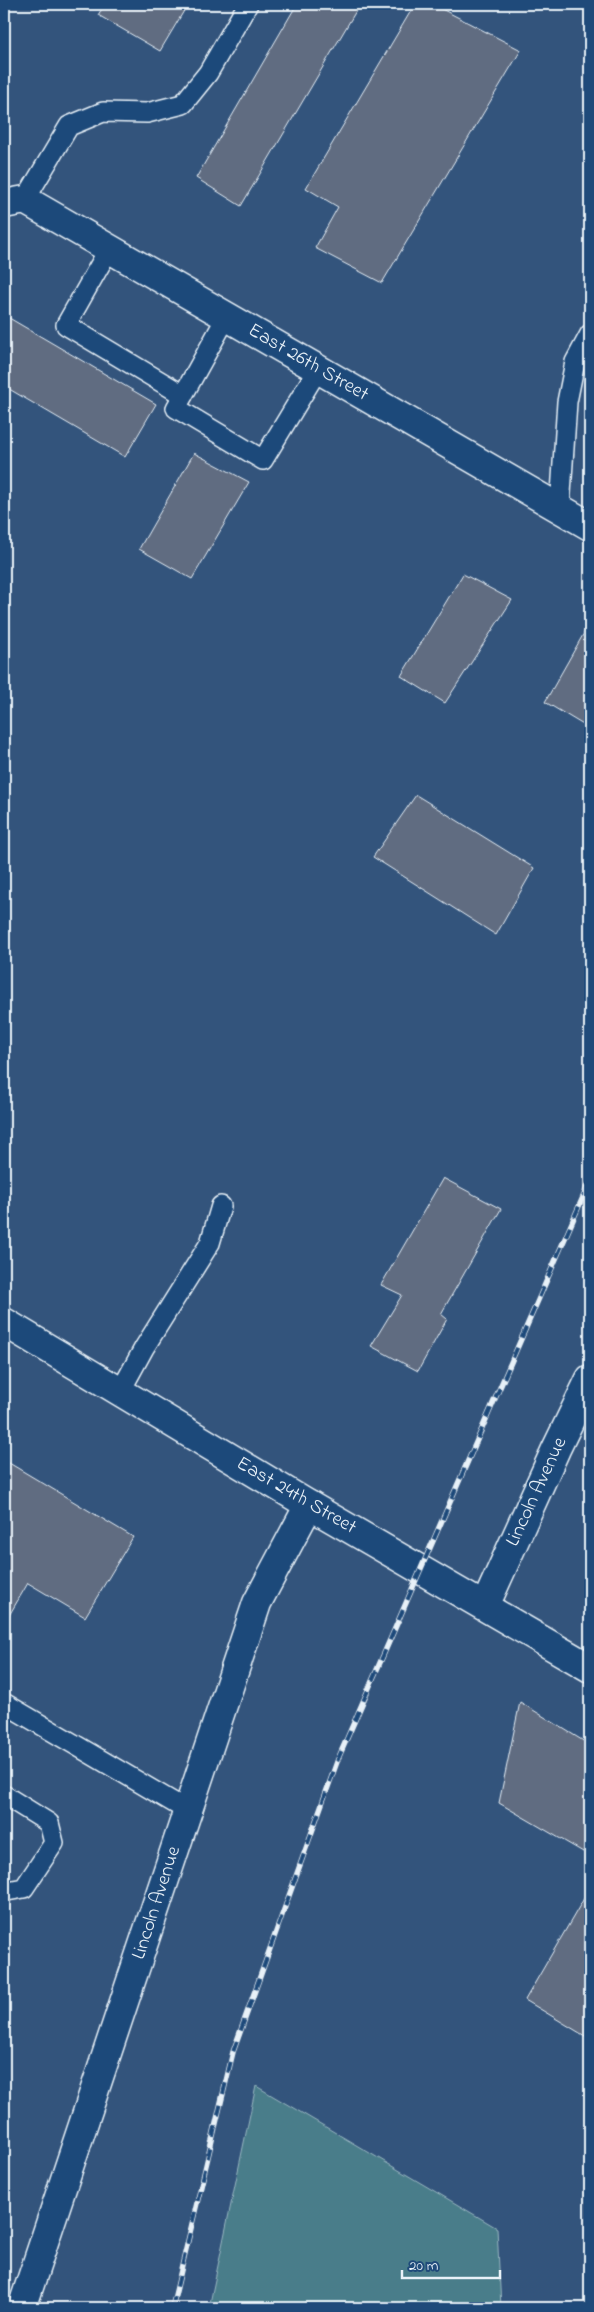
<svg xmlns="http://www.w3.org/2000/svg" width="594" height="2312" font-family="'Indie Flower',sans-serif">
  <style>
    .green { fill: #4a7d8a; stroke: #99b7c1 }
    .building { fill: #616c81; stroke: #e8f1f8 }
    .lines { fill: none; stroke-linecap: round; stroke-linejoin: round }
    .service-casing { stroke: #e8f1f8; stroke-width: 22 }
    .minor-casing { stroke: #e8f1f8; stroke-width: 31 }
    .tertiary-casing { stroke: #e8f1f8; stroke-width: 31 }
    .service { stroke: #1f4a7a; stroke-width: 19 }
    .minor { stroke: #1f4a7a; stroke-width: 28 }
    .tertiary { stroke: #1f4a7a; stroke-width: 28 }
    .rail-casing { stroke: #e8f1f8; stroke-width: 5.5 }
    .rail { stroke: #1f4a7a; stroke-width: 4; stroke-dasharray: 11; stroke-linecap: butt }
    .labels { text-anchor: middle; dominant-baseline: central; stroke-width: 4; stroke-linejoin: round; paint-order: stroke }
    .street-label { font-size: 20px; fill: #e8f1f8; stroke: #1f4a7a }
  </style>
  <rect width="100%" height="100%" fill="#33547c"/>
  <filter id="ink" filterUnits="userSpaceOnUse"><feTurbulence type="fractalNoise" baseFrequency=".02" numOctaves="2"/><feDisplacementMap in="SourceGraphic" scale="10" xChannelSelector="R" yChannelSelector="G"/><feConvolveMatrix kernelMatrix="1 2 1 2 8 2 1 2 1" color-interpolation-filters="sRGB"/></filter>
  <g filter="url(#ink)">
    <polygon class="green" points="256,2086 497,2228 501,2308 209,2308"/>
    <g class="building">
      <polygon points="105,4 188,4 160,51 98,15"/>
      <polygon points="297,4 360,4 241,206 196,178"/>
      <polygon points="415,4 432,4 521,50 382,283 315,248 338,207 306,188"/>
      <polygon points="4,315 156,404 125,457 4,386"/>
      <polygon points="194,453 249,482 192,579 139,549"/>
      <polygon points="463,574 512,600 445,703 401,676"/>
      <polygon points="588,626 590,627 590,729 545,702"/>
      <polygon points="416,795 534,868 496,935 373,857"/>
      <polygon points="443,1178 501,1209 441,1314 447,1319 418,1371 371,1346 402,1295 381,1285"/>
      <polygon points="4,1460 133,1537 85,1617 28,1583 4,1624"/>
      <polygon points="520,1702 590,1745 590,1856 499,1803"/>
      <polygon points="590,1888 590,2039 525,2000"/>
    </g>
    <g class="lines">
      <g class="service-casing">
        <g id="service">
          <polyline points="25,200 69,126 103,112 147,113 183,104 208,73 248,4"/>
          <polyline points="109,249 66,325 183,395"/>
          <polyline points="227,316 176,408 263,460 318,369"/>
          <polyline points="560,509 567,402 575,362 590,334"/>
          <polyline points="120,1392 144,1348 210,1243 221,1206"/>
          <polyline points="4,1703 188,1811"/>
          <polyline points="4,1795 49,1823 54,1843 24,1888 7,1891 4,1889"/>
        </g>
      </g>
      <g class="minor-casing">
        <polyline id="minor" points="4,204 25,200 590,526"/>
      </g>
      <g class="tertiary-casing">
        <g id="tertiary">
          <polyline points="4,1322 309,1505 590,1668"/>
          <polyline points="485,1606 556,1449 590,1379"/>
          <polyline points="22,2308 257,1603 309,1505"/>
        </g>
      </g>
      <use href="#service" class="service"/>
      <use href="#minor" class="minor"/>
      <use href="#tertiary" class="tertiary"/>
      <g class="rail-casing">
        <polyline id="rail" points="172,2308 233,2052 338,1759 590,1181"/>
      </g>
      <use href="#rail" class="rail"/>
    </g>
  </g>
  <g class="labels">
    <g class="street-label">
      <text transform="translate(308 363) rotate(30)">East 26th Street</text>
      <text transform="translate(537 1492) rotate(-65)">Lincoln Avenue</text>
      <text transform="translate(296 1496) rotate(30)">East 24th Street</text>
      <text transform="translate(157 1903) rotate(-72)">Lincoln Avenue</text>
    </g>
  </g>
  <rect width="594" height="2312" fill="none" stroke="#1f4a7a" stroke-width="20"/>
  <rect x="10" y="10" width="574" height="2292" fill="none" stroke="#e8f1f8" stroke-width="2" filter="url(#ink)"/>
  <path d="M402 2270v8h98v-8" fill="none" stroke="#e8f1f8" stroke-width="2.5"/>
  <text x="409" y="2270" font-size="15" fill="#e8f1f8" stroke="#1f4a7a" stroke-width="4" paint-order="stroke">20 m</text>
</svg>
